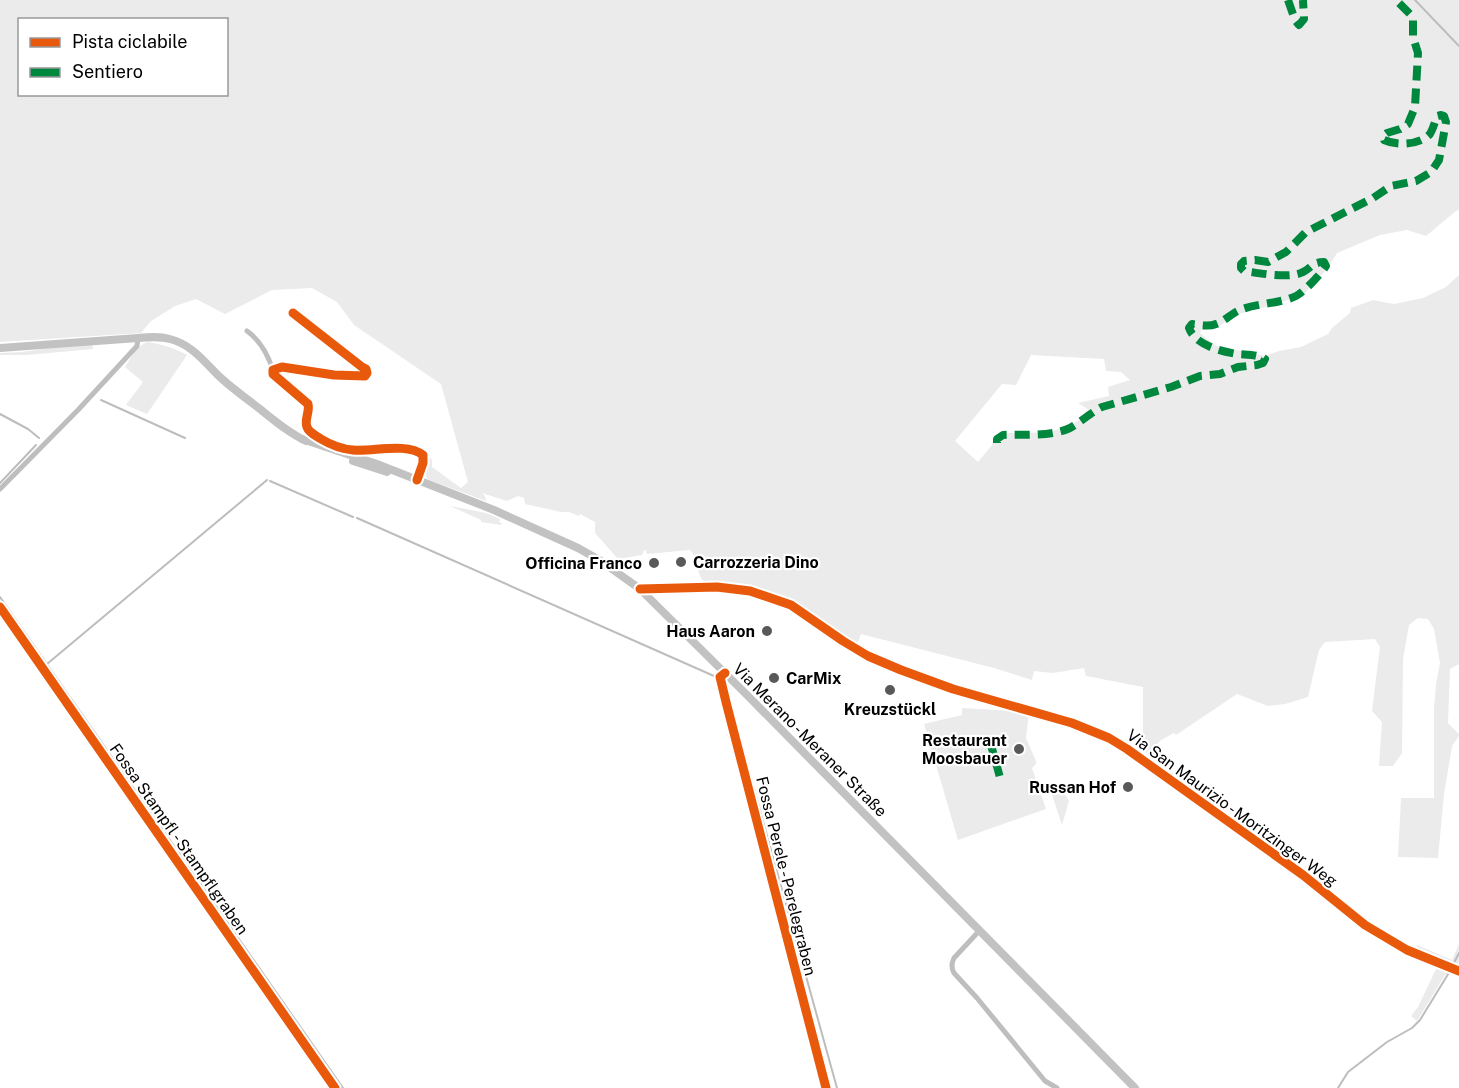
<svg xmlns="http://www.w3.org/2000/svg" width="1459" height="1088" font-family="'Public Sans',sans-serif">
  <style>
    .green { fill: #ebebeb; fill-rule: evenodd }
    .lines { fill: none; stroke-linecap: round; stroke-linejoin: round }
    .stream { stroke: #bdbdbd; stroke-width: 2 }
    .minor { stroke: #bebebe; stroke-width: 5 }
    .secondary { stroke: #c2c2c2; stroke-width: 8 }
    .quiet { stroke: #00873e; stroke-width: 8; stroke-dasharray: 15 8; stroke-linecap: butt }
    .cycleway-casing { stroke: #fff; stroke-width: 13 }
    .cycleway { stroke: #e8590c; stroke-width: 9 }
    .poi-dot { fill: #595959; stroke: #fff; stroke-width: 2 }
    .labels { text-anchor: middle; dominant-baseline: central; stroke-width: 4.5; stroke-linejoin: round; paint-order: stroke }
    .poi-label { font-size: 16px; font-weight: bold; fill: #000; stroke: #fff; text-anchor: end }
    .street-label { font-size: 16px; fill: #000; stroke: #fff }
  </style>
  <rect width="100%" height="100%" fill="#fff"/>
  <g class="green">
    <path d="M0,0h1459v210l-3,1 -30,25 -19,-6 -27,5 -43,18 -10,16 -23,25 -30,11 -36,9 -22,14h-14l-2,5 16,13 49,10 14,-5 22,-4 27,-13 4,-6 18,-15 1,-5 22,-8 21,4 29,-6 23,-11 13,-12v389l-9,5 -2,54 11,11v2l-7,10 -8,48 -6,64 -40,-1 3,-59h33v-89l2,-25 4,-21 -6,-34 -6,-10 -10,-1 -9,7 -6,34 -1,94 -9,13h-14l3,-44 -10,-11 8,-64 -5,-8 -50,3 -6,8 -11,47 -23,7 -17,2 -31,-12 -61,41 -2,-2 -13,7 -13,14 -5,-5v-62l-57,-11 -2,-8 -31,5 -19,-2 -2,9 -38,-12 -133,-34 -4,11 -4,-1 -61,-42 -40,-13 -27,-4 -15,-2 -8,-3 -4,-9 -2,-13 -6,-8 -43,4 -1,-3 -2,-1 -2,5 -24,4 -23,-26v-11l-15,-8 -1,2 -10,-4h-8l-36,-8 -1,-6 -6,-2 -11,5 -25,-8 3,3 1,5 -57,-21c-7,-5 -3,-15 -2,-22l3,-1 2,3v7l29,21 7,-6 -27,-98 -87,-59 -17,-23 -25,-14 -40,2 -47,24 -29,-15 -21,7 -24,15 -10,12 -141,9zM20,20h206v74h-206zM1031,355l73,4 2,12 15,1 9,8 -22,7 1,9 -31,7 11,7c-20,27 -57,22 -87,23l-24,29 -23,-21 47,-57 14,1z"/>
    <path d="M147,342c15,2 27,6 40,13l-40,59 -21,-9 17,-23 -18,-15c6,-9 10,-20 22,-25z"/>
    <polygon points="92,344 93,349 27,355 0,355 0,353 22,352 57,347"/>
    <polygon points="450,506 486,513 500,519 499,522 502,523 501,525 481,522 481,520"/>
    <polygon points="962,708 1029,712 1026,738 1036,761 1036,764 1032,768 1046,809 958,840 924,724 962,715"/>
    <polygon points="1061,789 1069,801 1062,825 1052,795 1059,792"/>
    <polygon points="1459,944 1459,967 1416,949 1417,945 1452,960"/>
    <polygon points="1437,967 1451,972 1445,975 1417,1021 1411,1016 1418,1007"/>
  </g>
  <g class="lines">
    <g class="stream">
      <polyline points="1415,0 1459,46"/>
      <polyline points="101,400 185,438"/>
      <polyline points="0,414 28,429 39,438"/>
      <polyline points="270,481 353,517"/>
      <polyline points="0,483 36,445"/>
      <polyline points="357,518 714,676"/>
      <polyline points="0,597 343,1088"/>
      <polyline points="47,664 267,480"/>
      <polyline points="725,684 837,1088"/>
      <polyline points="1453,965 1459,953"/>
      <polyline points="1338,1088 1348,1072 1387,1042 1412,1028 1420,1020 1450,971"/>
    </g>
    <g class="minor">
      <path d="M293,313l69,54 4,2 1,4 -2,3 -31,-1 -52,-8 -9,3v4l35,30c2,8 -4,16 -1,23 2,6 10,9 14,12 10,6 20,10 32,11 20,2 53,-8 70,5v8l-6,17"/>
      <path d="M247,331c13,9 21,24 26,39"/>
      <polyline points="0,489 78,410 137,346 138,338"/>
      <polyline points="641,589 717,587 750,591 791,605 843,641 868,656 901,670 953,689 1072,723 1109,738 1127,749 1303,875 1365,925 1407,950 1459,971"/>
      <polyline points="0,607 335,1088"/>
      <polyline points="725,673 720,677 726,702 826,1088"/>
      <path d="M980,930l-26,28c-3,6 -3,10 0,15l23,25 68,83 12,7"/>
    </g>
    <g class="secondary">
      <path d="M0,348l138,-10c11,-1 22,-2 32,1 23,6 35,24 51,39 12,11 26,21 39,31 15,12 29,24 46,32"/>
      <polyline points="302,439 377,464 494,510 578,548 601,561 640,589 748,696 1135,1088"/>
      <polyline points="353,461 387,472"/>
    </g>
    <g class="quiet">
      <polyline points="1288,0 1295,20 1299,25 1304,19 1303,0"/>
      <path d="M997,443v-4l6,-4c21,-1 47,2 67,-7 11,-6 20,-15 32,-21l69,-20 29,-11 20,-2 18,-7 19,-2 6,-2 2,-4c-9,-5 -18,-4 -28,-5 -17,-3 -42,-9 -48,-26l3,-4c7,1 17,3 24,0 9,-3 16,-11 24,-14 17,-7 39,-6 56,-14 8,-4 25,-22 30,-30l-2,-4c-13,0 -12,6 -21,10 -13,7 -44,1 -59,-1l-3,-3v-4l3,-3 11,-1 13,2 18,-10 20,-20 67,-34 18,-12 25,-5 15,-9 8,-12 7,-38 -2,-6 -3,-1 -4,1c-2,6 -4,13 -7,18 -10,11 -33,12 -46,6l-1,-4 4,-3 13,-4 8,-5 7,-17 3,-54 -5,-16v-20l-17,-17"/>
      <polyline points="994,740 991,745 1001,781"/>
    </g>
    <g class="cycleway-casing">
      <g id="cycleway">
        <path d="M293,313l69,54 4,2 1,4 -2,3 -31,-1 -52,-8 -9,3v4l35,30c2,8 -4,16 -1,23 2,6 10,9 14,12 10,6 20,10 32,11 20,2 53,-8 70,5v8l-6,17"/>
        <polyline points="640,589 717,587 750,591 791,605 843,641 868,656 901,670 953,689 1072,723 1109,738 1127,749 1303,875 1365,925 1407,950 1459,971"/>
        <polyline points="0,607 335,1088"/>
        <polyline points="725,673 720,677 726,702 826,1088"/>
      </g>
    </g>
    <use href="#cycleway" class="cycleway"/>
  </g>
  <g class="poi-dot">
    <circle cx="681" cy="562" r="6"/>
    <circle cx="654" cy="563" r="6"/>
    <circle cx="767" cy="631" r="6"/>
    <circle cx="774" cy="678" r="6"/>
    <circle cx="890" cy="690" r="6"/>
    <circle cx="1019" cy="749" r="6"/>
    <circle cx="1128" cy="787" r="6"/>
  </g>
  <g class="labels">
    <g class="poi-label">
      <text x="693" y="562" text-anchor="start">Carrozzeria Dino</text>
      <text x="642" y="563">Officina Franco</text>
      <text x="755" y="631">Haus Aaron</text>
      <text x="786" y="678" text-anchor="start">CarMix</text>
      <text x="890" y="709" text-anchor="middle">Kreuzstückl</text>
      <text x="1007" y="740">Restaurant<tspan x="1007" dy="18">Moosbauer</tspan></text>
      <text x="1116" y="787">Russan Hof</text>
    </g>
    <g class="street-label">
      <text transform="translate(810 740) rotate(45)">Via Merano - Meraner Straße</text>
      <text transform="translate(1232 808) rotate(36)">Via San Maurizio - Moritzinger Weg</text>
      <text transform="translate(179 839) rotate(55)">Fossa Stampfl - Stampflgraben</text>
      <text transform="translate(786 876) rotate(76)">Fossa Perele - Perelegraben</text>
    </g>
  </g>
  <rect x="18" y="18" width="210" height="78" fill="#ffffff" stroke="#999999" stroke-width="1.5"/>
  <rect x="30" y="38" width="30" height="9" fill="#e8590c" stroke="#999999" stroke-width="1.5"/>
  <text x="72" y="48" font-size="18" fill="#000000">Pista ciclabile</text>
  <rect x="30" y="68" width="30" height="9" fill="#00873e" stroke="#999999" stroke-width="1.5"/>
  <text x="72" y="78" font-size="18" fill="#000000">Sentiero</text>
</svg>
